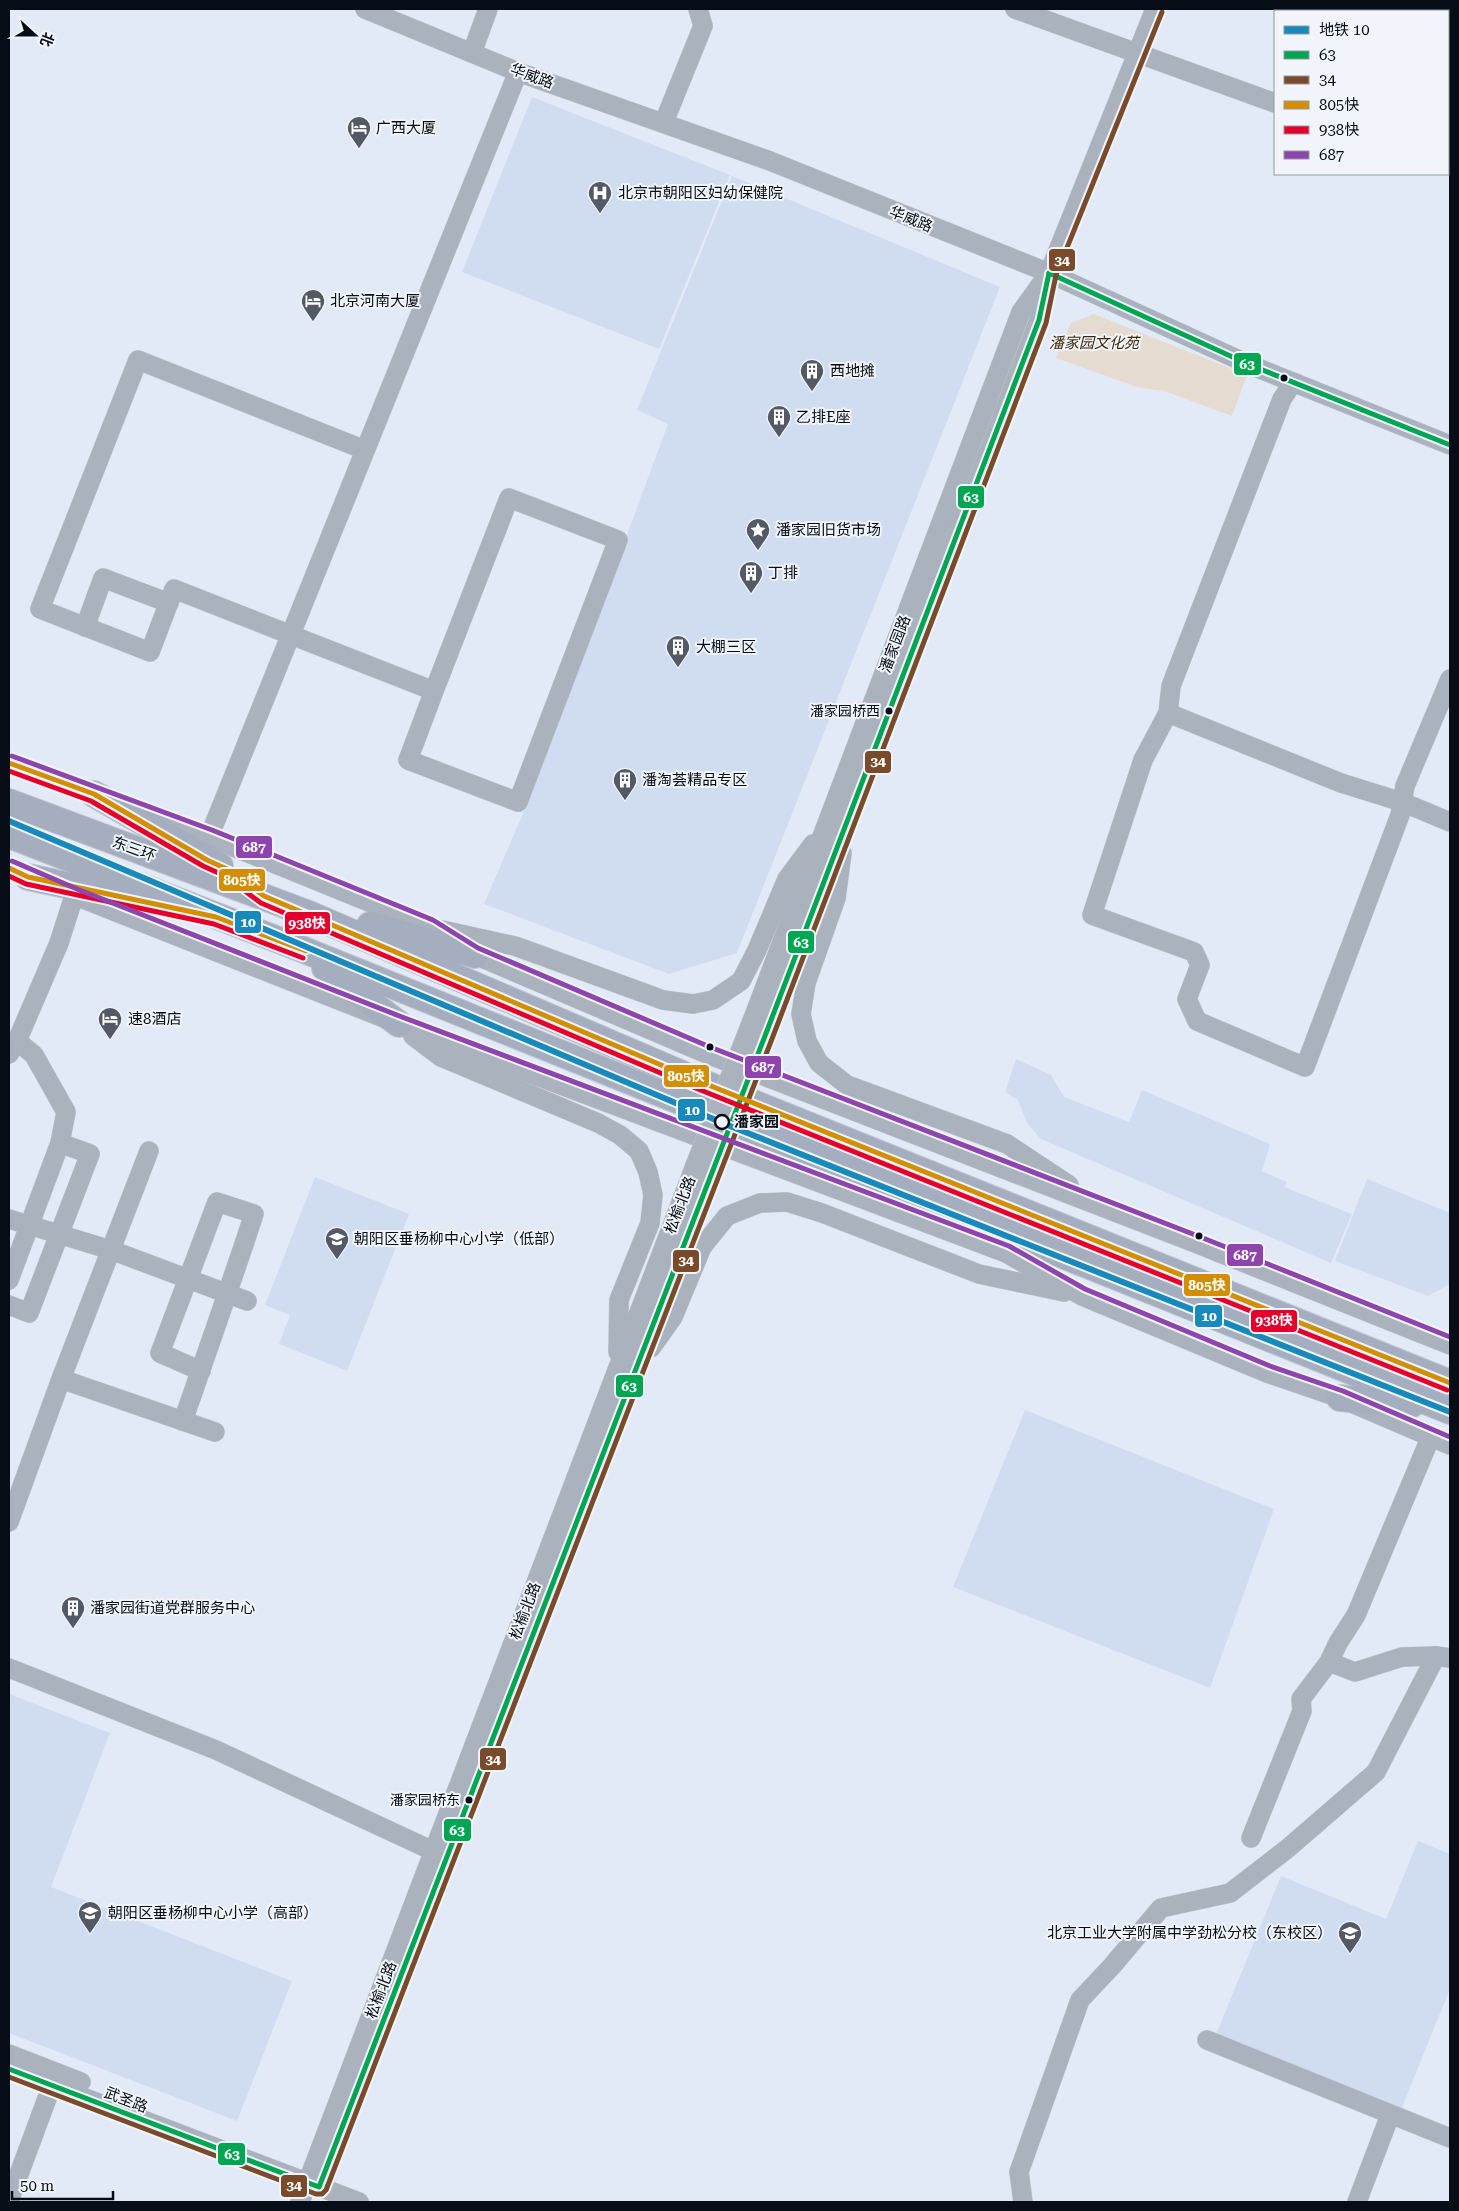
<svg xmlns="http://www.w3.org/2000/svg" width="1459" height="2211" font-family="'Roboto Serif','Noto Sans SC',serif">
  <style>
    .built { fill: #d0ddf1 }
    .green { fill: #e5dbd0 }
    .lines { fill: none; stroke-linecap: round; stroke-linejoin: round }
    .minor-casing { stroke: #c1c7d1; stroke-width: 20 }
    .highway-casing { stroke: #c1c7d1; stroke-width: 28 }
    .minor { stroke: #aab2bd; stroke-width: 19 }
    .highway { stroke: #a4aebe; stroke-width: 26 }
    .minor-bridge-casing { stroke: #c1c7d1; stroke-width: 20; stroke-linecap: butt }
    .minor-bridge { stroke: #aab2bd; stroke-width: 19 }
    .bus-1-casing { stroke: #f1f5fb; stroke-width: 9 }
    .bus-2-casing { stroke: #f1f5fb; stroke-width: 9 }
    .bus-3-casing { stroke: #f1f5fb; stroke-width: 9 }
    .bus-4-casing { stroke: #f1f5fb; stroke-width: 9 }
    .bus-5-casing { stroke: #f1f5fb; stroke-width: 9 }
    .bus-1 { stroke: #00a651; stroke-width: 5 }
    .bus-2 { stroke: #7a4b2a; stroke-width: 5 }
    .bus-3 { stroke: #d38f03; stroke-width: 5 }
    .bus-4 { stroke: #e4002b; stroke-width: 5 }
    .bus-5 { stroke: #8e44ad; stroke-width: 5 }
    .metro-1-casing { stroke: #f1f5fb; stroke-width: 10 }
    .metro-1 { stroke: #178abb; stroke-width: 6 }
    .bus-dot { fill: #070d16; stroke: #f1f5fb; stroke-width: 2 }
    .stop-dot { fill: #f1f5fb; stroke: #070d16; stroke-width: 2.5 }
    .labels { text-anchor: middle; dominant-baseline: central; stroke-width: 4; stroke-linejoin: round; paint-order: stroke }
    .bus-label { font-size: 14px; fill: #070d16; stroke: #f1f5fb; text-anchor: end }
    .street-label { font-size: 15px; fill: #070d16; stroke: #f1f5fb }
    .poi-label { font-size: 15px; fill: #070d16; stroke: #f1f5fb; text-anchor: start }
    .park-label { font-size: 15px; font-style: italic; fill: #3f2909; stroke: #f1f5fb }
    .stop-label { font-size: 15px; font-weight: bold; fill: #070d16; stroke: #f1f5fb; text-anchor: start }
    .line-badge { stroke: #f1f5fb; stroke-width: 2 }
    .badge-label { font-size: 14px; text-anchor: middle; font-weight: bold; fill: #fff }
  </style>
  <rect width="100%" height="100%" fill="#e2eaf7"/>
  <g class="built">
    <polygon points="1383,9 1450,9 1450,109 1448,110 1448,11 1382,11"/>
    <polygon points="532,97 730,175 659,349 462,272"/>
    <polygon points="732,176 1000,287 737,953 669,974 484,904 524,811 668,424 637,410"/>
    <polygon points="1016,1059 1051,1075 1064,1097 1129,1122 1142,1090 1270,1144 1262,1171 1287,1182 1284,1187 1352,1214 1331,1263 1041,1139 1027,1123 1018,1100 1005,1092"/>
    <polygon points="315,1177 409,1214 347,1371 279,1344 290,1315 265,1305"/>
    <polygon points="1367,1179 1450,1213 1450,1284 1428,1296 1335,1261"/>
    <polygon points="1025,1410 1274,1509 1210,1688 953,1587"/>
    <polygon points="9,1694 110,1733 51,1887 292,1981 237,2121 9,2033"/>
    <polygon points="1418,1841 1450,1854 1450,1989 1400,2112 1215,2037 1281,1876 1386,1919"/>
  </g>
  <polygon class="green" points="1094,314 1247,375 1232,416 1165,391 1140,388 1056,358 1071,323"/>
  <g class="lines">
    <g class="minor-casing">
      <g id="minor">
        <polyline points="365,9 518,72 770,161 1049,273 1250,365 1450,445"/>
        <polyline points="1015,9 1275,103"/>
        <polyline points="472,53 488,9"/>
        <polyline points="664,122 703,26 698,9"/>
        <polyline points="1448,122 1450,121"/>
        <polyline points="1296,383 1290,387 1282,399 1171,686 1168,713 1143,760 1092,915 1194,952 1200,965 1187,999 1197,1021 1305,1067 1400,815 1405,786 1450,679"/>
        <polyline points="365,450 138,360 40,609 150,652 174,589 434,691 509,498 618,540 518,802 408,760 434,691"/>
        <polyline points="85,627 103,578 169,603"/>
        <polyline points="1168,713 1341,783 1402,802 1450,822"/>
        <polyline points="9,763 106,799"/>
        <polyline points="146,814 209,837 430,927 475,955 707,1054 1195,1243 1450,1345"/>
        <polyline points="209,837 518,72"/>
        <polyline points="842,853 836,898 806,983 801,1014 807,1041 819,1063 847,1085 1007,1144 1069,1185"/>
        <polyline points="9,868 41,882"/>
        <polyline points="73,895 399,1024 1006,1253 1082,1296 1267,1373 1340,1398 1450,1445"/>
        <polyline points="442,930 515,946 663,1000 693,1004 713,1000 741,981 757,950 787,879 813,844"/>
        <polyline points="752,1021 1021,312 1044,280"/>
        <polyline points="768,1028 1039,320 1049,273 1155,9"/>
        <polyline points="413,1036 441,1057 598,1123 620,1135 639,1151 648,1172 653,1195 650,1223 619,1300 618,1352"/>
        <polyline points="17,1041 34,1055 66,1112 60,1143"/>
        <polyline points="9,1054 17,1041 59,943 74,896"/>
        <polyline points="9,1219 111,1250 247,1301"/>
        <polyline points="9,1280 60,1143 90,1154 29,1313 9,1305"/>
        <polyline points="651,1348 673,1317 702,1247 727,1216 760,1203 787,1202 822,1213 979,1274 1064,1292"/>
        <polyline points="61,1379 215,1432"/>
        <path d="M183,1421c24,-69 48,-137 71,-207l-37,-12 -57,151 41,18"/>
        <polyline points="9,1522 61,1379 149,1151"/>
        <polyline points="1329,1662 1355,1672 1402,1657 1436,1656"/>
        <polyline points="9,1668 216,1750 433,1851"/>
        <polyline points="1251,1838 1302,1711 1301,1699 1329,1662 1338,1643 1356,1615 1431,1436"/>
        <polyline points="1207,2040 1450,2138"/>
        <polyline points="9,2054 81,2082"/>
        <polyline points="9,2069 359,2202"/>
        <polyline points="354,2096 713,1169"/>
        <polyline points="9,2201 52,2085"/>
        <polyline points="300,2202 696,1163"/>
        <polyline points="1023,2202 1019,2172 1080,2000 1112,1966 1161,1908 1230,1893 1287,1849 1376,1772 1436,1656 1450,1658"/>
        <polyline points="1357,2202 1390,2115"/>
      </g>
    </g>
    <g class="highway-casing">
      <g id="highway">
        <polyline points="94,794 220,866"/>
        <polyline points="9,802 309,914 701,1082 1450,1383"/>
        <polyline points="9,835 299,948 1450,1411"/>
        <polyline points="28,877 142,901"/>
        <polyline points="370,925 475,955"/>
        <polyline points="325,968 399,1024"/>
        <polyline points="1340,1398 1411,1405"/>
      </g>
    </g>
    <use href="#minor" class="minor"/>
    <use href="#highway" class="highway"/>
    <g class="minor-bridge-casing">
      <g id="minor-bridge">
        <polyline points="696,1163 752,1021"/>
        <polyline points="713,1169 768,1028"/>
      </g>
    </g>
    <use href="#minor-bridge" class="minor-bridge"/>
    <g class="bus-1-casing">
      <g id="bus-1">
        <polyline points="1049,273 1250,365 1450,445"/>
        <polyline points="9,2069 319,2187 768,1028 1039,320 1049,273"/>
      </g>
    </g>
    <g class="bus-2-casing">
      <polyline id="bus-2" points="9,2077 316,2194 322,2194 326,2190 775,1031 1046,323 1056,275 1162,12"/>
    </g>
    <g class="bus-3-casing">
      <g id="bus-3">
        <polyline points="9,763 94,794 207,860 229,870 264,896 701,1082 1450,1383"/>
        <polyline points="9,868 28,877 216,917 306,951"/>
      </g>
    </g>
    <g class="bus-4-casing">
      <g id="bus-4">
        <polyline points="9,771 91,801 203,866 225,876 261,903 698,1089 1447,1390"/>
        <polyline points="9,876 26,884 214,924 303,958"/>
      </g>
    </g>
    <g class="bus-5-casing">
      <g id="bus-5">
        <polyline points="12,756 212,830 433,920 478,948 710,1047 1198,1236 1450,1337"/>
        <polyline points="12,861 77,889 402,1017 1009,1246 1085,1289 1270,1366 1343,1391 1450,1437"/>
      </g>
    </g>
    <use href="#bus-1" class="bus-1"/>
    <use href="#bus-2" class="bus-2"/>
    <use href="#bus-3" class="bus-3"/>
    <use href="#bus-4" class="bus-4"/>
    <use href="#bus-5" class="bus-5"/>
    <g class="metro-1-casing">
      <polyline id="metro-1" points="9,821 730,1126 1450,1412"/>
    </g>
    <use href="#metro-1" class="metro-1"/>
  </g>
  <defs>
    <g id="hotel-pin" transform="scale(1.25)"><path d="M0 17L-7.5 6A9.5 9.5 0 1 1 7.5 6Z" fill="#545a65" stroke="#f1f5fb"/><path d="M-6-4.5h1.5V1H6V5H4.5V3h-9V5H-6ZM-4 0a1.8 1.8 0 1 1 3.6 0ZM.5 0V-2.5h3Q6-2.5 6 0Z" fill="#fff"/></g>
    <g id="hospital-pin" transform="scale(1.25)"><path d="M0 17L-7.5 6A9.5 9.5 0 1 1 7.5 6Z" fill="#545a65" stroke="#f1f5fb"/><path d="M-5-5h3v3.5h4V-5h3V5h-3V1.5h-4V5h-3Z" fill="#fff"/></g>
    <g id="building-pin" transform="scale(1.25)"><path d="M0 17L-7.5 6A9.5 9.5 0 1 1 7.5 6Z" fill="#545a65" stroke="#f1f5fb"/><path d="M-4-6H4V6H1V3H-1V6H-4ZM-2.5-4.3h1.7v1.8h-1.7ZM.8-4.3h1.7v1.8H.8ZM-2.5-1h1.7V.8h-1.7ZM.8-1h1.7V.8H.8Z" fill="#fff"/></g>
    <g id="sight-pin" transform="scale(1.25)"><path d="M0 17L-7.5 6A9.5 9.5 0 1 1 7.5 6Z" fill="#545a65" stroke="#f1f5fb"/><path d="M0-6L1.8-2.2L6-1.7L2.9 1.2L3.7 5.4L0 3.3L-3.7 5.4L-2.9 1.2L-6-1.7L-1.8-2.2Z" fill="#fff"/></g>
    <g id="school-pin" transform="scale(1.25)"><path d="M0 17L-7.5 6A9.5 9.5 0 1 1 7.5 6Z" fill="#545a65" stroke="#f1f5fb"/><path d="M0-5L7-2L0 1L-7-2ZM-4 1L0 2.5L4 1V4Q0 6-4 4Z" fill="#fff"/></g>
  </defs>
  <g fill-rule="evenodd">
    <use href="#hotel-pin" x="359" y="128"/>
    <use href="#hospital-pin" x="600" y="193"/>
    <use href="#hotel-pin" x="313" y="301"/>
    <use href="#building-pin" x="812" y="371"/>
    <use href="#building-pin" x="779" y="417"/>
    <use href="#sight-pin" x="758" y="530"/>
    <use href="#building-pin" x="751" y="573"/>
    <use href="#building-pin" x="678" y="647"/>
    <use href="#building-pin" x="625" y="780"/>
    <use href="#hotel-pin" x="110" y="1019"/>
    <use href="#school-pin" x="337" y="1239"/>
    <use href="#building-pin" x="73" y="1608"/>
    <use href="#school-pin" x="90" y="1913"/>
    <use href="#school-pin" x="1350" y="1933"/>
  </g>
  <g class="bus-dot">
    <circle cx="1284" cy="378" r="4.5"/>
    <circle cx="889" cy="711" r="4.5"/>
    <circle cx="710" cy="1047" r="4.5"/>
    <circle cx="1199" cy="1236" r="4.5"/>
    <circle cx="469" cy="1800" r="4.5"/>
  </g>
  <circle class="stop-dot" cx="722" cy="1122" r="7"/>
  <g class="labels">
    <g class="bus-label">
      <text x="880" y="711">潘家园桥西</text>
      <text x="460" y="1800">潘家园桥东</text>
    </g>
    <g class="street-label">
      <text transform="translate(532 76) rotate(20)">华威路</text>
      <text transform="translate(911 219) rotate(22)">华威路</text>
      <text transform="translate(895 644) rotate(-69)">潘家园路</text>
      <text transform="translate(134 849) rotate(20)">东三环</text>
      <text transform="translate(680 1205) rotate(-69)">松榆北路</text>
      <text transform="translate(525 1611) rotate(-69)">松榆北路</text>
      <text transform="translate(381 1990) rotate(-69)">松榆北路</text>
      <text transform="translate(126 2100) rotate(21)">武圣路</text>
    </g>
    <g class="poi-label">
      <text x="376" y="128">广西大厦</text>
      <text x="618" y="193">北京市朝阳区妇幼保健院</text>
      <text x="330" y="301">北京河南大厦</text>
      <text x="830" y="371">西地摊</text>
      <text x="796" y="417">乙排E座</text>
      <text x="776" y="530">潘家园旧货市场</text>
      <text x="768" y="573">丁排</text>
      <text x="696" y="647">大棚三区</text>
      <text x="642" y="780">潘淘荟精品专区</text>
      <text x="128" y="1019">速8酒店</text>
      <text x="354" y="1239">朝阳区垂杨柳中心小学（低部）</text>
      <text x="90" y="1608">潘家园街道党群服务中心</text>
      <text x="108" y="1913">朝阳区垂杨柳中心小学（高部）</text>
      <text x="1332" y="1933" text-anchor="end">北京工业大学附属中学劲松分校（东校区）</text>
    </g>
    <g class="park-label">
      <text x="1094" y="343">潘家园文化苑</text>
    </g>
    <g class="stop-label">
      <text x="734" y="1122">潘家园</text>
    </g>
  </g>
  <g class="line-badge">
    <rect x="1048" y="248" width="28" height="24" rx="5" fill="#7a4b2a"/>
    <rect x="1233" y="352" width="29" height="24" rx="5" fill="#00a651"/>
    <rect x="957" y="485" width="28" height="24" rx="5" fill="#00a651"/>
    <rect x="864" y="750" width="28" height="24" rx="5" fill="#7a4b2a"/>
    <rect x="235" y="835" width="38" height="24" rx="5" fill="#8e44ad"/>
    <rect x="218" y="868" width="48" height="24" rx="5" fill="#d38f03"/>
    <rect x="234" y="910" width="28" height="24" rx="5" fill="#178abb"/>
    <rect x="284" y="911" width="47" height="24" rx="5" fill="#e4002b"/>
    <rect x="787" y="930" width="28" height="24" rx="5" fill="#00a651"/>
    <rect x="744" y="1055" width="38" height="24" rx="5" fill="#8e44ad"/>
    <rect x="663" y="1064" width="47" height="24" rx="5" fill="#d38f03"/>
    <rect x="677" y="1098" width="29" height="24" rx="5" fill="#178abb"/>
    <rect x="1226" y="1243" width="38" height="24" rx="5" fill="#8e44ad"/>
    <rect x="672" y="1249" width="28" height="24" rx="5" fill="#7a4b2a"/>
    <rect x="1183" y="1273" width="48" height="24" rx="5" fill="#d38f03"/>
    <rect x="1194" y="1304" width="29" height="24" rx="5" fill="#178abb"/>
    <rect x="1250" y="1309" width="48" height="24" rx="5" fill="#e4002b"/>
    <rect x="615" y="1374" width="29" height="24" rx="5" fill="#00a651"/>
    <rect x="479" y="1747" width="28" height="24" rx="5" fill="#7a4b2a"/>
    <rect x="443" y="1818" width="29" height="24" rx="5" fill="#00a651"/>
    <rect x="217" y="2142" width="29" height="24" rx="5" fill="#00a651"/>
    <rect x="280" y="2174" width="28" height="24" rx="5" fill="#7a4b2a"/>
  </g>
  <g class="badge-label">
    <text x="1062" y="265">34</text>
    <text x="1247" y="369">63</text>
    <text x="971" y="502">63</text>
    <text x="878" y="766">34</text>
    <text x="254" y="852">687</text>
    <text x="242" y="885">805快</text>
    <text x="248" y="927">10</text>
    <text x="307" y="928">938快</text>
    <text x="801" y="947">63</text>
    <text x="763" y="1072">687</text>
    <text x="686" y="1081">805快</text>
    <text x="692" y="1115">10</text>
    <text x="1245" y="1260">687</text>
    <text x="686" y="1265">34</text>
    <text x="1207" y="1290">805快</text>
    <text x="1209" y="1321">10</text>
    <text x="1274" y="1325">938快</text>
    <text x="629" y="1391">63</text>
    <text x="493" y="1764">34</text>
    <text x="457" y="1835">63</text>
    <text x="232" y="2159">63</text>
    <text x="294" y="2190">34</text>
  </g>
  <rect width="1459" height="2211" fill="none" stroke="#070d16" stroke-width="20"/>
  <rect x="1274" y="10" width="175" height="165" fill="#f1f5fb" stroke="#93989f"/>
  <rect x="1284" y="26" width="25" height="8" fill="#178abb" stroke="#93989f"/>
  <text x="1319" y="35" font-size="15" fill="#070d16">地铁 10</text>
  <rect x="1284" y="51" width="25" height="8" fill="#00a651" stroke="#93989f"/>
  <text x="1319" y="60" font-size="15" fill="#070d16">63</text>
  <rect x="1284" y="76" width="25" height="8" fill="#7a4b2a" stroke="#93989f"/>
  <text x="1319" y="85" font-size="15" fill="#070d16">34</text>
  <rect x="1284" y="101" width="25" height="8" fill="#d38f03" stroke="#93989f"/>
  <text x="1319" y="110" font-size="15" fill="#070d16">805快</text>
  <rect x="1284" y="126" width="25" height="8" fill="#e4002b" stroke="#93989f"/>
  <text x="1319" y="135" font-size="15" fill="#070d16">938快</text>
  <rect x="1284" y="151" width="25" height="8" fill="#8e44ad" stroke="#93989f"/>
  <text x="1319" y="160" font-size="15" fill="#070d16">687</text>
  <g transform="translate(35 35) rotate(111)" stroke="#f1f5fb" stroke-width="4" paint-order="stroke">
  <path d="M0-4L9 19L0 12L-9 19Z" fill="#070d16"/>
  <text y="-8" font-size="14" font-weight="bold" text-anchor="middle" fill="#070d16">北</text>
  </g>
  <path d="M12 2191v8h101v-8" fill="none" stroke="#070d16" stroke-width="2.5"/>
  <text x="20" y="2191" font-size="15" fill="#070d16" stroke="#f1f5fb" stroke-width="4" paint-order="stroke">50 m</text>
</svg>
